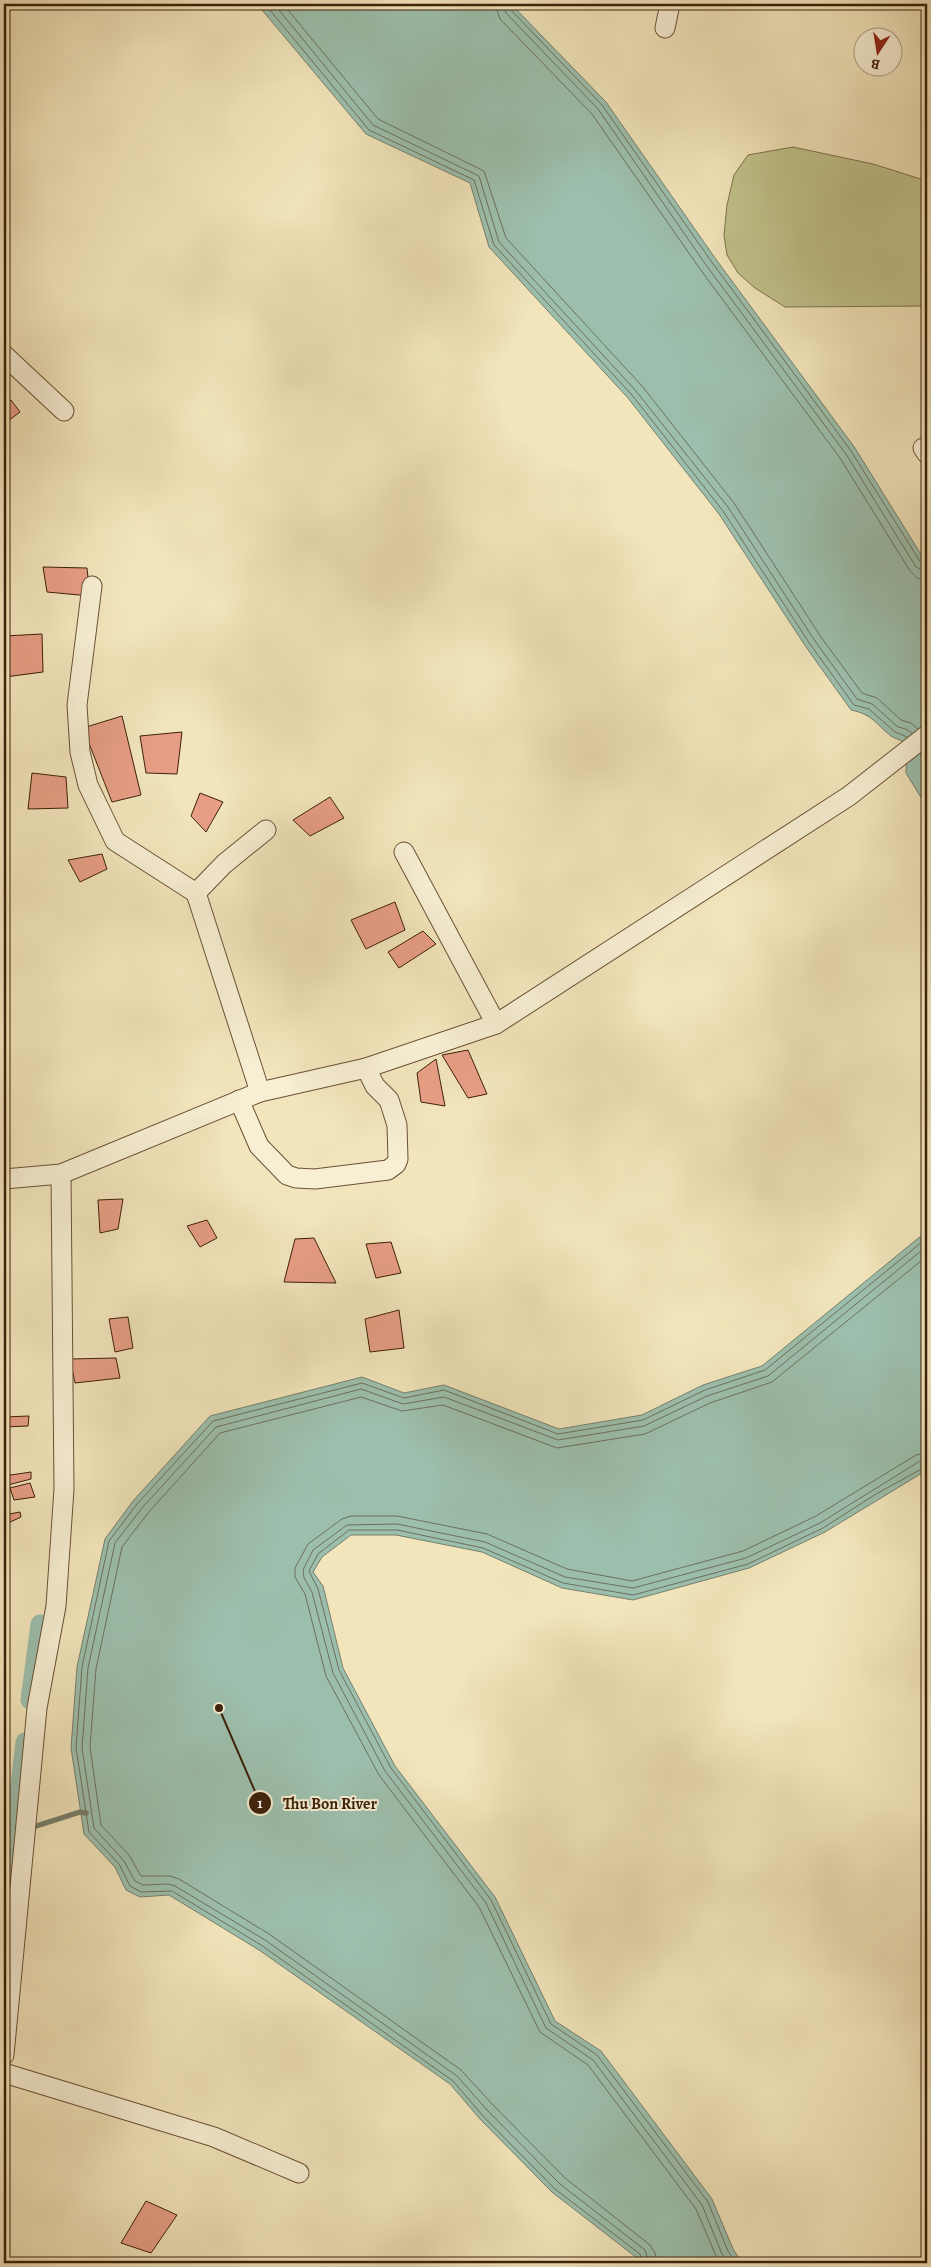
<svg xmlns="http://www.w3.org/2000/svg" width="931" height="2267" font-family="Alegreya,serif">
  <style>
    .green { fill: #c1c28b; stroke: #7f714a }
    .water { fill: #9cbfad; stroke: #767f6c }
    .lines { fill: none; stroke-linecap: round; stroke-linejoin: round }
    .shore { stroke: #6c705c; stroke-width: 1 }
    .stream { stroke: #767f6c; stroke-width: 5.5 }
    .canal { stroke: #9cbfad; stroke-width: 19 }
    .building { fill: #e79e85; stroke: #3d200a }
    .street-casing { stroke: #6a5136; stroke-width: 21 }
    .street { stroke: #f7eed3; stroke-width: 19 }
    .leader { fill: none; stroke: #3d200a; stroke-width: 2 }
    .callout-dot { fill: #3d200a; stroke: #f7eed3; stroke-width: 2 }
    .mark-label { font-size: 15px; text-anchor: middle; font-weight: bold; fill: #fff }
    .callout-label { font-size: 16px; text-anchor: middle; font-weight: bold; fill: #3d200a; stroke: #f7eed3; stroke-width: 4; stroke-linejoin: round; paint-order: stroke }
  </style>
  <rect width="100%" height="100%" fill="#f2e5bb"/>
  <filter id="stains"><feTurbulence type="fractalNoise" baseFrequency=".004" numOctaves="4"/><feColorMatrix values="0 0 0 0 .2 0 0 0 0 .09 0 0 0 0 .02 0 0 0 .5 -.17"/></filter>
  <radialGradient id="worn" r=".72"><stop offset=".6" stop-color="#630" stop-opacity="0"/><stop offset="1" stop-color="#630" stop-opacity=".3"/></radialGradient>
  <polygon class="green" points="793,147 873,164 927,181 927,306 785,307 755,288 738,273 727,255 724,235 727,205 734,175 748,155"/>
  <g class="water">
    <path d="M257,4h254l95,98 109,156 140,190 72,116v243l-21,-34 1,-27c-5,-7 -10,-6 -16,-10 -15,-12 -19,-22 -40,-26l-45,-63 -87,-133 -91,-116 -139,-151 -19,-64 -104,-49z"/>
    <polygon points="927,1231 927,1470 825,1532 749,1568 633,1600 562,1588 482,1552 396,1535 351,1535 322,1557 313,1572 323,1586 343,1668 395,1766 495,1897 555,2021 601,2051 712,2199 733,2249 742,2263 639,2263 637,2258 552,2192 480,2119 450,2084 259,1950 169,1895 140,1897 126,1890 115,1867 84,1834 71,1748 77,1667 105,1539 133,1501 210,1416 362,1377 404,1393 444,1385 559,1429 642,1415 703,1385 762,1366"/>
  </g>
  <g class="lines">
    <g class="shore">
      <polyline points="265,4 369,130 474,180 494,245 632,395 723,511 810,644 854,705 869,709 895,732 907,737"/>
      <polyline points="274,4 373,125 479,176 499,242 636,391 728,507 815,641 857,699 872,704 898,727 906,729 912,733"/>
      <polyline points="283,4 378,119 484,171 506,238 642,386 734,503 821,637 862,693 877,698 901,720 911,723 918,729"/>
      <polyline points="495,4 500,19 592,114 700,269 840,458 910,571 917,578 927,580"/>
      <polyline points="502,4 506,13 598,109 706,265 846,454 916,567 927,572"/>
      <polyline points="509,4 510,9 602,105 711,261 851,451 921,563 927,566"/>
      <polyline points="643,2263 640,2254 555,2189 483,2116 453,2081 261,1945 172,1891 141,1892 130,1886 119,1864 89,1832 76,1748 82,1667 109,1541 137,1504 213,1421 362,1383 404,1398 444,1390 558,1434 643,1420 705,1390 765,1370 927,1238"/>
      <polyline points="649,2263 645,2250 560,2184 488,2111 457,2076 265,1940 175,1886 168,1884 143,1885 135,1881 124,1861 94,1828 82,1748 88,1668 115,1543 142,1508 216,1427 361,1389 403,1404 444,1397 558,1440 644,1426 707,1396 768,1376 927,1246"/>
      <polyline points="657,2263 655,2253 650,2245 565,2178 494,2106 461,2070 269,1934 179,1879 170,1876 141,1876 129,1855 101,1825 90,1747 96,1669 122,1547 148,1513 220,1433 361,1397 402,1411 443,1405 557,1448 645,1434 710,1403 772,1382 927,1256"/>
      <polyline points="719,2263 696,2209 588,2065 540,2032 479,1907 379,1775 326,1676 305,1594 295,1577 295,1568 308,1544 342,1519 351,1516 397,1516 487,1534 567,1569 632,1581 743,1551 816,1516 916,1455 927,1453"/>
      <polyline points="729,2263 722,2254 702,2205 593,2060 546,2028 486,1903 385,1771 333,1673 312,1592 304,1578 303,1570 313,1550 347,1525 397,1524 485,1542 565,1577 633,1588 746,1558 820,1523 920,1461 927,1460"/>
      <polyline points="736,2263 728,2251 708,2202 597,2055 551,2024 491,1900 391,1768 339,1670 318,1589 309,1571 318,1554 349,1530 397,1530 483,1548 563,1583 633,1595 748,1564 823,1528 876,1494 927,1466"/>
    </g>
    <polyline class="stream" points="33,1827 80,1812 86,1813"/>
    <g class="canal">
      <polyline points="30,1700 40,1624"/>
      <polyline points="7,1926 15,1826 25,1742"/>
    </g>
  </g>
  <g class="building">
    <polygon points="11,400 20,412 4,424 4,406"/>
    <polygon points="43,567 87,568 90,596 47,592"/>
    <polygon points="42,634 43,672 5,677 4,636"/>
    <polygon points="122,716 141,795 112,802 83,728"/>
    <polygon points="182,732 177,774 146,773 140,736"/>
    <polygon points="32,773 66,777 68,808 28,809"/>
    <polygon points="200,793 223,802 206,832 191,816"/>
    <polygon points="330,797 344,818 310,836 293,820"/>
    <polygon points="102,854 107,869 80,882 68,860"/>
    <polygon points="395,902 405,930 366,949 351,920"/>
    <polygon points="423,931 436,944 399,968 388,952"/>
    <polygon points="468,1050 487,1094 468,1098 442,1055"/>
    <polygon points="436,1059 445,1106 421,1102 417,1073"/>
    <polygon points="123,1199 118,1229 100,1233 98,1200"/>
    <polygon points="207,1220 217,1238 200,1247 187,1226"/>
    <polygon points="314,1238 336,1283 284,1282 295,1239"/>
    <polygon points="391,1242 401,1273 376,1278 366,1244"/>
    <polygon points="399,1310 404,1348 370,1352 365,1319"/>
    <polygon points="128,1317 133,1348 115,1352 109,1319"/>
    <polygon points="116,1358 120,1378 75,1383 70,1359"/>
    <polygon points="29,1416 28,1426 4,1427 4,1417"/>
    <polygon points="31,1472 31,1479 4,1486 4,1476"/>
    <polygon points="30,1483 35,1497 14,1500 10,1488"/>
    <polygon points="4,1499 9,1499 9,1508 4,1510"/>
    <polygon points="20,1512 21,1517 4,1525 4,1515"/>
    <polygon points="146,2201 177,2215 151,2253 121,2243"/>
  </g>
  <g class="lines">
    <g class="street-casing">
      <g id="street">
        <polyline points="665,28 670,4"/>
        <polyline points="4,355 64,411"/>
        <polyline points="923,448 927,454"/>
        <polyline points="92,586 77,705 80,752 88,785 115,841 196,893 260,1092"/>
        <polyline points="404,852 496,1024"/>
        <polyline points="196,893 224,864 266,830"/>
        <polyline points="239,1100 259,1146 287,1175 296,1178 315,1179 388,1170 396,1164 398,1159 397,1125 389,1100 375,1086 366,1068"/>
        <polyline points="4,1179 61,1174 260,1092 366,1068 496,1024 849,796 927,735"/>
        <polyline points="4,2055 37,1708 56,1606 64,1489 61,1174"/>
        <polyline points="4,2073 214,2137 299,2173"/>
      </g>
    </g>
    <use href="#street" class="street"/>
  </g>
  <path class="leader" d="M219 1708L260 1803"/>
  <g class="callout-dot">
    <circle cx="219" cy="1708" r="5"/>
    <circle cx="260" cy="1803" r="12"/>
  </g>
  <g class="mark-label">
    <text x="260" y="1808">1</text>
  </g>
  <g class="callout-label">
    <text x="330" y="1809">Thu Bon River</text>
  </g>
  <rect width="931" height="2267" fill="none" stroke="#f2e5bb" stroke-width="20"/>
  <rect x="5" y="5" width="921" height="2257" fill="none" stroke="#3d200a" stroke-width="2.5"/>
  <rect x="10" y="10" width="911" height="2247" fill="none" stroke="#3d200a"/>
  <g transform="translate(878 52) rotate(192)"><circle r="24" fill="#f7eed3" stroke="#ad9c83"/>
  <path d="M0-4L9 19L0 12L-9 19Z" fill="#8f2418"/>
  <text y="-8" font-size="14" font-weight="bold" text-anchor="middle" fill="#3d200a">B</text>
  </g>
  <rect width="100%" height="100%" filter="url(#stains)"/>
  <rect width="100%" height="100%" fill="url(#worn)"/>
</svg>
